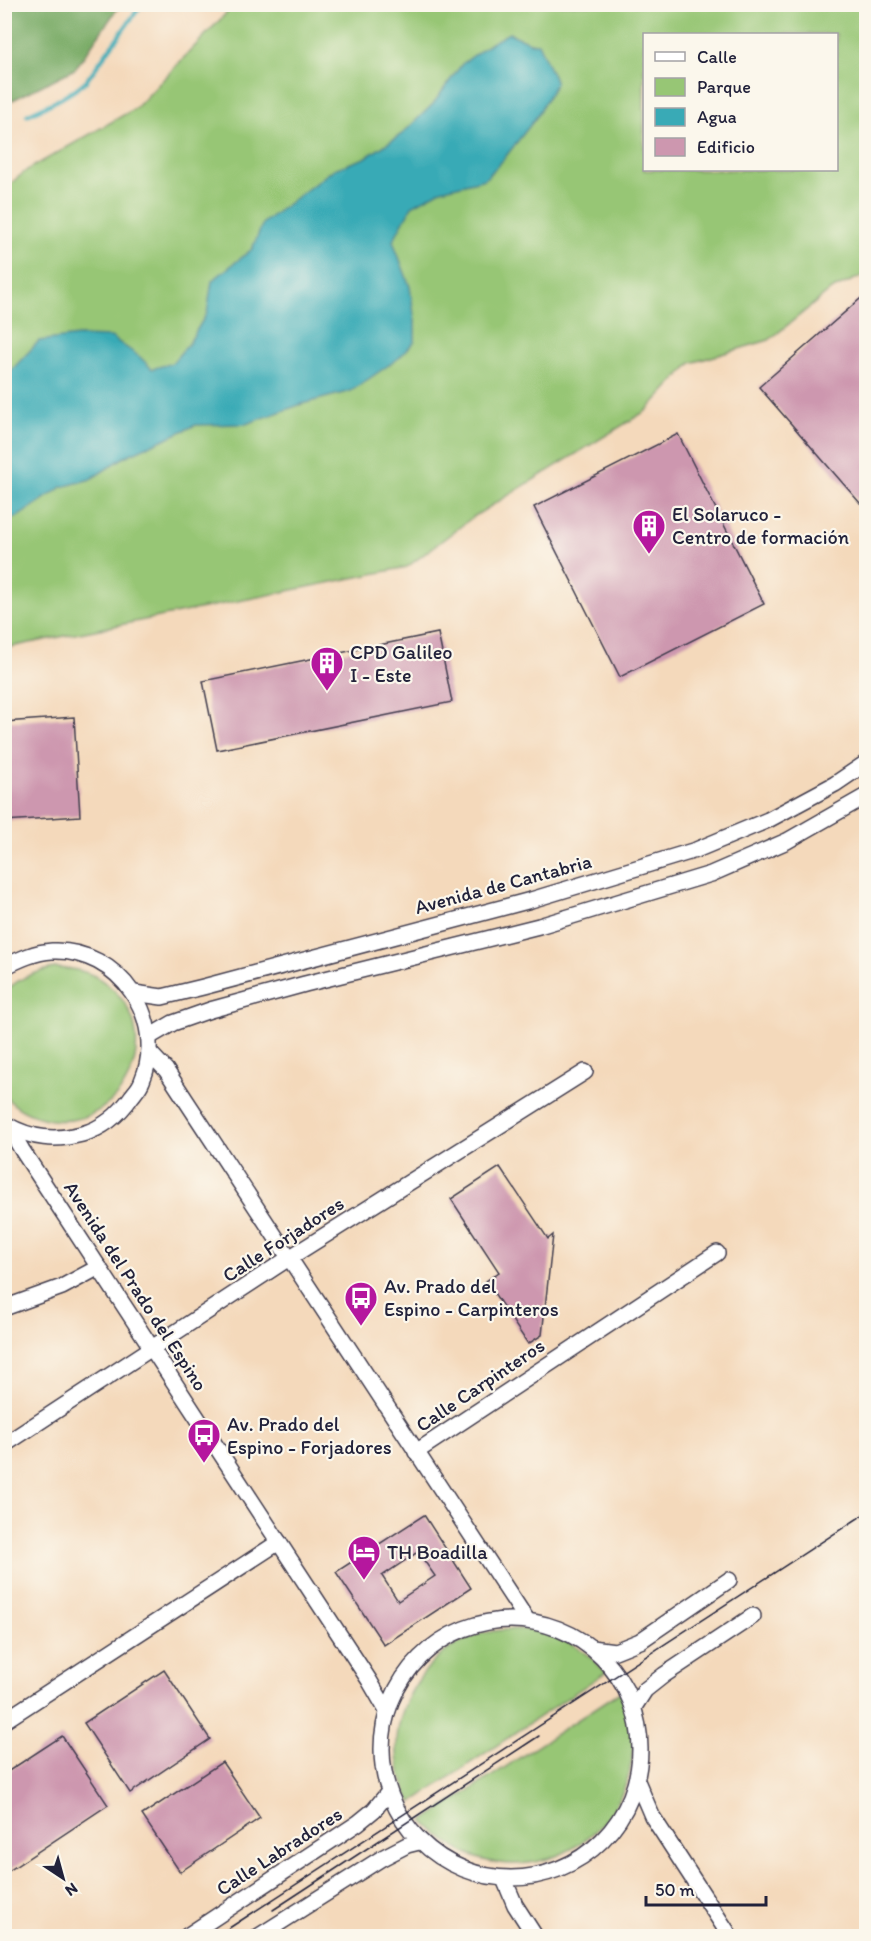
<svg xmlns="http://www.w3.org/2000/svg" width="871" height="1941" font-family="Itim,sans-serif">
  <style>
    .green { fill: #97c675; stroke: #5c7458; stroke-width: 1.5; fill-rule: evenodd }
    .forest { fill: #79ab66; stroke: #4e6650; stroke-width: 1.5 }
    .water { fill: #39aab6; stroke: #2e6678; stroke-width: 1.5 }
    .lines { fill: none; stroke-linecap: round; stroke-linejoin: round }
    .stream { stroke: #39aab6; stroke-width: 4.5 }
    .building { fill: #cd97af; fill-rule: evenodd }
    .minor-casing { stroke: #423d4e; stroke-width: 18 }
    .minor { stroke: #fff; stroke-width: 15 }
    .tram { stroke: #22223b; stroke-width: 1.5 }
    .labels { text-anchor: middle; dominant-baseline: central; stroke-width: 4.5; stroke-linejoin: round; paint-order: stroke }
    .poi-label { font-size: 20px; fill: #22223b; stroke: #fbf7ec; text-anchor: start }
    .street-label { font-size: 20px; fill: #22223b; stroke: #fbf7ec }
  </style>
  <rect width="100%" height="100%" fill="#fbf7ec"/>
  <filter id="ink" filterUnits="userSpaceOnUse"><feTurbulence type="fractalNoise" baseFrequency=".0167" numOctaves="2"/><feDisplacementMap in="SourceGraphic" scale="12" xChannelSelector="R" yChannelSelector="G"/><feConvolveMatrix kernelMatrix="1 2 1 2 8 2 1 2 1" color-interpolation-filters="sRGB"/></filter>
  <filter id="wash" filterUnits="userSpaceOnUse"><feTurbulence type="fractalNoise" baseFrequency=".008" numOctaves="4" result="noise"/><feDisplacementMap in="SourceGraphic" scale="24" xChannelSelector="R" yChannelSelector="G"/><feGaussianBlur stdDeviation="1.35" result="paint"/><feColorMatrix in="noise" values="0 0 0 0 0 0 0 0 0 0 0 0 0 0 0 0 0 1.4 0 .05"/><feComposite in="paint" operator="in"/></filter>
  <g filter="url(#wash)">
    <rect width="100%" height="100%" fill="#f4d9bb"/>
    <g class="green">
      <path d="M234,5h632v269l-35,16 -62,50 -78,23 -45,48 -173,106 -66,50 -402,81v-460l22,-18 109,-62zM644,34h192v136h-192z"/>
      <path d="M54,968c7,1 15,0 23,2 11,2 23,8 32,16 58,47 17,143 -57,134 -19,-3 -35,-10 -47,-24v-103c11,-15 31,-21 49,-25z"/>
      <path d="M523,1629c38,7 56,15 83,43l-195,131c-5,-13 -11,-26 -13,-40 -8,-54 27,-110 79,-128 15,-5 30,-6 46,-6z"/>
      <path d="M620,1692c6,17 13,35 13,54 -2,78 -77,136 -153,113 -23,-7 -40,-22 -57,-38z"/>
    </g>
    <polygon class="forest" points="5,4 120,4 120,5 75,69 5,104"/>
    <polygon class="water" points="509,33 531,43 538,43 556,83 535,119 503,160 485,179 441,190 412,206 393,241 410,287 415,321 415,341 399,358 351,391 302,404 246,424 196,425 126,456 91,479 62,487 16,518 5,518 5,377 39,341 78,336 111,337 140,357 152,369 172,363 189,343 207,313 212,281 252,249 263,223 334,169 365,158 402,134 433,104 462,64 491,43"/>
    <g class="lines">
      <path class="stream" d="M27,115c21,-10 42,-19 59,-34l56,-77"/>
    </g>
    <g id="blocks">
      <g class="building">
        <polygon points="867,293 867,511 759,387"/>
        <polygon points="678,434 764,604 620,677 534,507"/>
        <polygon points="438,633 452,702 217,750 203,681"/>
        <polygon points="74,717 80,816 4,821 4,722"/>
        <polygon points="500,1167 548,1239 553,1235 542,1335 528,1344 486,1281 499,1272 451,1199"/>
        <path d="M424,1515l47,73 -87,57 -48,-73zM418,1552l17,24 -37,25 -16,-25z"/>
        <polygon points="164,1670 210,1739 130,1793 84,1723"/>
        <polygon points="62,1736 108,1805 4,1874 4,1774"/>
        <polygon points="222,1762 260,1818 180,1872 142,1815"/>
      </g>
    </g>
  </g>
  <g filter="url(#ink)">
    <use href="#blocks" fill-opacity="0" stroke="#423d4e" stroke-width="1.5"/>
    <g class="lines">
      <g class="minor-casing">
        <g id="minor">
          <path d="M4,967c16,-8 31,-15 48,-16 67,-3 116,69 90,130 -2,6 -7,11 -10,15 -13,19 -28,32 -50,38 -27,7 -50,5 -75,-9"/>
          <polyline points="134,993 162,997 203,987 531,900 696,850 768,820 835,784 866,763"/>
          <polyline points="149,1037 173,1023 210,1010 305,984 539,926 711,874 787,841 866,796"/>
          <polyline points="149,1052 166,1070 527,1620"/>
          <polyline points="8,1126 22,1150 369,1680 387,1711"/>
          <polyline points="4,1308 62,1287 99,1267"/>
          <polyline points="4,1445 289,1258 585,1072"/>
          <polyline points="416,1452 717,1253"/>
          <circle cx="511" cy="1749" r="129"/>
          <polyline points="592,1648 615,1651 640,1641 729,1580"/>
          <polyline points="634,1707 645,1690 664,1675 753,1616"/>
          <polyline points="4,1721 279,1542"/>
          <polyline points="637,1781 652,1816 730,1936"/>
          <polyline points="504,1879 515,1905 535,1936"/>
          <polyline points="187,1936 358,1823 374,1810 388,1793"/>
          <polyline points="259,1936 382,1858 407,1845 419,1842"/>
        </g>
      </g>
      <use href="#minor" class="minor"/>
      <g class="tram">
        <polyline points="273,1910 539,1736"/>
        <polyline points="217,1936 866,1513"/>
      </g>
    </g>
  </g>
  <defs>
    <g id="building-pin" transform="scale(1.725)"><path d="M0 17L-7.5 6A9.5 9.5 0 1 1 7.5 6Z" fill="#b5179e" stroke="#fbf7ec"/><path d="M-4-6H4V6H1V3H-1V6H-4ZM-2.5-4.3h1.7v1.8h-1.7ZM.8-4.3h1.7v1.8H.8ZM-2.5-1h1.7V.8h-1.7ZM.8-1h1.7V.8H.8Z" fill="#fff"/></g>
    <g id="bus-pin" transform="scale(1.725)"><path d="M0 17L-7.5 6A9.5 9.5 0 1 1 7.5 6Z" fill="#b5179e" stroke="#fbf7ec"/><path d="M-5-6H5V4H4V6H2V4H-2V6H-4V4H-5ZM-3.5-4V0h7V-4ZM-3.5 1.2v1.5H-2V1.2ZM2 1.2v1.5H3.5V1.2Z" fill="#fff"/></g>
    <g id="hotel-pin" transform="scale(1.725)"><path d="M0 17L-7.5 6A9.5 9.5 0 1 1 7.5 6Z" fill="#b5179e" stroke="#fbf7ec"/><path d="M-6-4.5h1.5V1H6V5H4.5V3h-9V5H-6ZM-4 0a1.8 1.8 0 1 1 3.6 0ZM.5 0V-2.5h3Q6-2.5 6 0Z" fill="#fff"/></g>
  </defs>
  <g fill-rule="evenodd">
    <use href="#building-pin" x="649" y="526"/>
    <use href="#building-pin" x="327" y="663"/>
    <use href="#bus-pin" x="361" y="1298"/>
    <use href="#bus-pin" x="204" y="1435"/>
    <use href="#hotel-pin" x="364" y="1552"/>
  </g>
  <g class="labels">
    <g class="poi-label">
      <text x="672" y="514">El Solaruco -<tspan x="672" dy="23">Centro de formación</tspan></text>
      <text x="350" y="652">CPD Galileo<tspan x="350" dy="23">I - Este</tspan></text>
      <text x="384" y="1286">Av. Prado del<tspan x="384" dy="23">Espino - Carpinteros</tspan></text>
      <text x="227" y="1424">Av. Prado del<tspan x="227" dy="23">Espino - Forjadores</tspan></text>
      <text x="387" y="1552">TH Boadilla</text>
    </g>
    <g class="street-label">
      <text transform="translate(503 884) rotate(-15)">Avenida de Cantabria</text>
      <text transform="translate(283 1239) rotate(-33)">Calle Forjadores</text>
      <text transform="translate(136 1286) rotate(57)">Avenida del Prado del Espino</text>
      <text transform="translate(480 1385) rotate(-34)">Calle Carpinteros</text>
      <text transform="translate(279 1851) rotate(-33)">Calle Labradores</text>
    </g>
  </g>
  <rect width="871" height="1941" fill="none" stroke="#fbf7ec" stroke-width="24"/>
  <rect x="643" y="33" width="195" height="138" fill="#fbf7ec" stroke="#a4a2a5" stroke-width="1.5"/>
  <rect x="655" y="52" width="30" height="9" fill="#ffffff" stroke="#a4a2a5" stroke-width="1.5"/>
  <text x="697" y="63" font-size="18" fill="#22223b">Calle</text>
  <rect x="655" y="78" width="30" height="18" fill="#97c675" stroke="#a4a2a5" stroke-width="1.5"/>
  <text x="697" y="93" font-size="18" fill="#22223b">Parque</text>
  <rect x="655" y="108" width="30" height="18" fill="#39aab6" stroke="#a4a2a5" stroke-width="1.5"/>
  <text x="697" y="123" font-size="18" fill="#22223b">Agua</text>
  <rect x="655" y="138" width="30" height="18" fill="#cd97af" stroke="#a4a2a5" stroke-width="1.5"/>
  <text x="697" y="153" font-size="18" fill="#22223b">Edificio</text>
  <g transform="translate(63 1878) rotate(144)" stroke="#fbf7ec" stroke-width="4.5" paint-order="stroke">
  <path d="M0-4.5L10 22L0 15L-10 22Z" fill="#22223b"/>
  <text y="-9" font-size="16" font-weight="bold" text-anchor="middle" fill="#22223b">N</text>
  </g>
  <path d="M646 1896v9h120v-9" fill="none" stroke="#22223b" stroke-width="3"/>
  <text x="655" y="1896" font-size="18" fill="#22223b" stroke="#fbf7ec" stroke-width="4.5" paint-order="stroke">50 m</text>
</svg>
